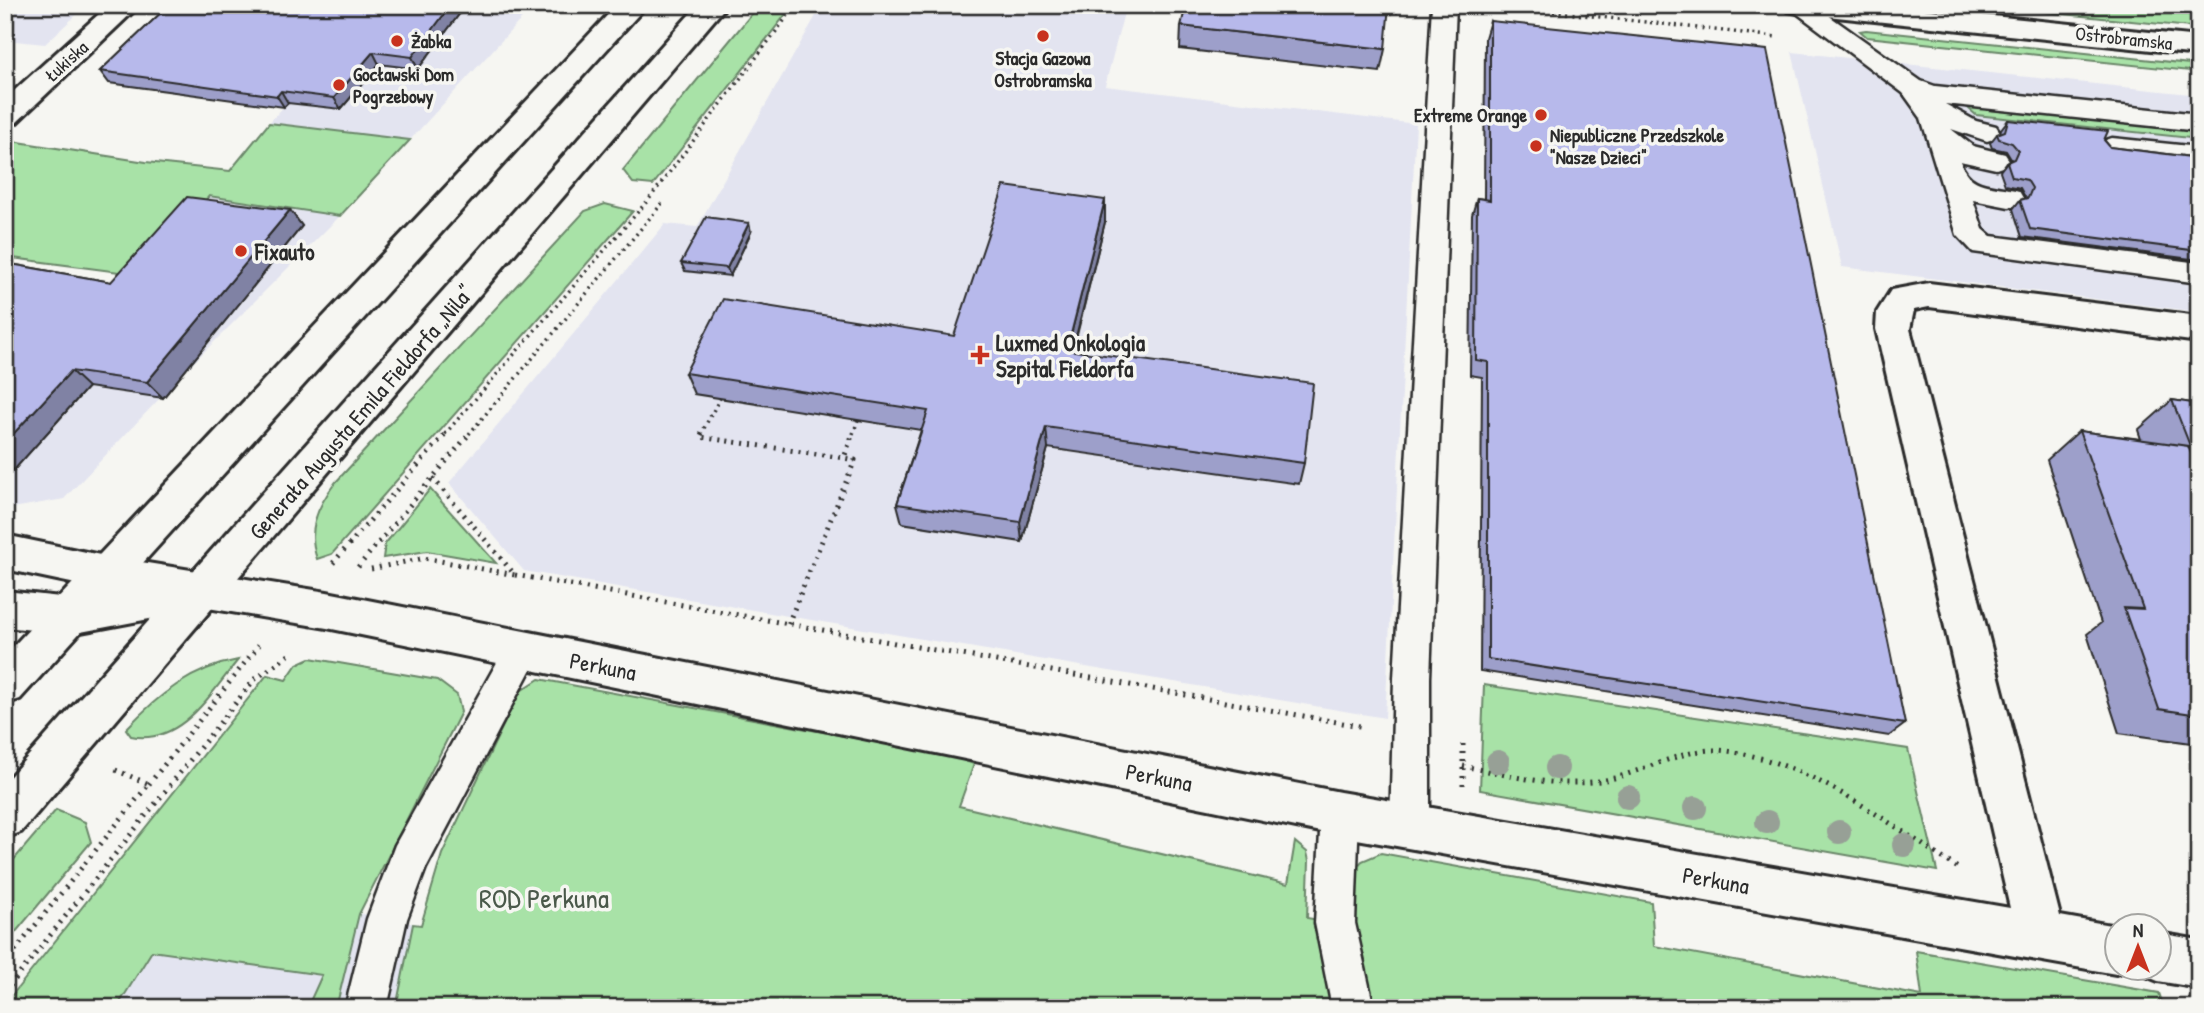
<svg xmlns="http://www.w3.org/2000/svg" width="2204" height="1013" font-family="'Patrick Hand',sans-serif">
  <style>
    .built { fill: #e3e4f0 }
    .green { fill: #a8e2a7; stroke: #6a8669; stroke-width: 2 }
    .lines { fill: none; stroke-linecap: round; stroke-linejoin: round }
    .service-casing { stroke: #2b2b2b; stroke-width: 5 }
    .minor-casing { stroke: #2b2b2b; stroke-width: 6 }
    .tertiary-casing { stroke: #2b2b2b; stroke-width: 6 }
    .primary-casing { stroke: #2b2b2b; stroke-width: 6 }
    .path-far1 { stroke: #2b2b2b; stroke-width: 3.5; stroke-dasharray: 2 4.5; stroke-linecap: butt }
    .path { stroke: #2b2b2b; stroke-width: 5; stroke-dasharray: 2 6; stroke-linecap: butt }
    .service { fill: #f6f6f2; fill-rule: evenodd }
    .minor { fill: #f6f6f2; fill-rule: evenodd }
    .tertiary { fill: #f6f6f2; fill-rule: evenodd }
    .primary { fill: #f6f6f2; fill-rule: evenodd }
    .tree { fill: #97a096 }
    .wall { fill: #9d9fca; stroke: #2b2b2b; stroke-width: 2 }
    .shaded-wall { fill: #8082a4; stroke: #2b2b2b; stroke-width: 2 }
    .building { fill: #b7b9eb; stroke: #2b2b2b; stroke-width: 2 }
    .poi-dot { fill: #c8321e; stroke: #f6f6f2; stroke-width: 2.5 }
    .labels { text-anchor: middle; dominant-baseline: central; stroke-width: 7; stroke-linejoin: round; paint-order: stroke }
    .far-street-label { font-size: 19px; fill: #2b2b2b; stroke: #f6f6f2 }
    .far-poi-label { font-size: 19px; font-weight: bold; fill: #2b2b2b; stroke: #f6f6f2; text-anchor: start }
    .poi-label { font-size: 23px; font-weight: bold; fill: #2b2b2b; stroke: #f6f6f2; text-anchor: start }
    .street-label { font-size: 23px; fill: #2b2b2b; stroke: #f6f6f2 }
    .near-park-label { font-size: 28px; fill: #4a594a; stroke: #f6f6f2 }
  </style>
  <rect width="100%" height="100%" fill="#f6f6f2"/>
  <filter id="ink" filterUnits="userSpaceOnUse"><feTurbulence type="fractalNoise" baseFrequency=".0143" numOctaves="2"/><feDisplacementMap in="SourceGraphic" scale="14" xChannelSelector="R" yChannelSelector="G"/><feConvolveMatrix kernelMatrix="1 2 1 2 8 2 1 2 1" color-interpolation-filters="sRGB"/></filter>
  <g filter="url(#ink)">
    <g class="built">
      <polygon points="5,5 87,5 45,44 5,40"/>
      <polygon points="375,5 559,5 552,16 527,13 410,140 269,123"/>
      <polygon points="822,5 1126,5 1105,86 1416,124 1385,718 524,571 449,483 665,224 697,227"/>
      <polygon points="1792,52 2199,95 2199,312 1842,267"/>
      <polygon points="209,196 340,216 200,356 64,499 13,508 5,506 5,430"/>
      <polygon points="143,872 421,925 405,1008 44,1008"/>
    </g>
    <g class="green">
      <polygon points="759,5 793,5 653,185 633,183 623,170"/>
      <polygon points="1975,5 2199,5 2199,28"/>
      <polygon points="1866,30 2199,65 2199,72 1867,37 1860,31"/>
      <polygon points="1972,106 2199,131 2199,139 1976,115 1969,109"/>
      <polygon points="269,123 410,140 340,216 209,196 142,275 5,257 5,140 146,162 230,171"/>
      <path d="M605,204l28,7 -301,343 -15,5c-10,-29 0,-52 18,-76l250,-272z"/>
      <polygon points="430,489 496,563 427,551 383,558 385,544"/>
      <polygon points="310,658 437,680 457,695 461,712 359,914 336,1008 307,1008 322,975 152,951 119,1004 97,1001 93,1008 5,1008 5,1004 267,675 286,680 297,664"/>
      <path d="M238,660c-27,33 -57,86 -107,76l-5,-7c32,-34 66,-61 112,-69z"/>
      <polygon points="539,679 951,756 974,764 959,806 1288,884 1295,842 1307,852 1309,861 1307,918 1335,923 1356,868 1362,861 1381,853 1651,902 1654,946 1922,996 1916,951 2159,993 2164,1008 396,1008 413,924 421,925 442,854 519,692"/>
      <polygon points="1484,685 1908,749 1937,871 1480,790"/>
      <polygon points="56,810 85,822 91,842 5,945 5,870"/>
    </g>
    <g class="lines">
      <g class="service-casing">
        <g id="service">
          <polygon points="1432,5 1456,5 1430,678 1430,827 1424,841 1410,846 1396,841 1390,827 1394,678"/>
          <path d="M1786,5h28l107,76 14,5 264,28v17l-254,-27 31,17 20,5 4,6 -4,6 -9,3 -36,-12 22,17 32,8 4,6 -4,6 -9,3 -36,-8c10,29 33,23 59,30l4,7 -4,7 -10,2 -36,-7 10,29 8,7 208,27v20l-226,-31 -16,-17 -36,-117 -18,-25z"/>
          <polygon points="2112,138 2199,147 2199,165 2103,153 2099,147 2103,141"/>
          <polygon points="523,634 536,639 541,650 426,868 407,919 387,1008 345,1008 367,919 395,845 510,639"/>
          <polygon points="1340,795 1354,801 1359,814 1355,923 1374,1008 1332,1008 1315,923 1321,814 1326,801"/>
        </g>
      </g>
      <g class="minor-casing">
        <g id="minor">
          <polygon points="109,5 140,5 16,123 5,126 5,99"/>
          <polygon points="1929,283 2199,316 2199,342 1929,307 1914,310 1910,329 2060,916 2116,926 2116,968 2132,968 2116,974 1340,836 327,628 196,606 181,613 70,634 5,627 5,591 70,598 109,591 5,569 5,535 110,557 327,592 1340,792 2010,908 1876,329 1877,312 1891,290"/>
          <polygon points="2158,933 2199,940 2199,988 2158,981 2141,974 2138,968 2158,968"/>
        </g>
      </g>
      <g class="tertiary-casing">
        <g id="tertiary">
          <polygon points="617,5 647,5 20,699 5,704 5,655"/>
          <polygon points="698,5 727,5 21,832 5,838 5,782"/>
        </g>
      </g>
      <g class="primary-casing">
        <polygon id="primary" points="1784,5 1883,5 2199,37 2199,55 1798,13 1788,11"/>
      </g>
      <g class="path-far1">
        <polyline points="1495,5 1777,37"/>
        <polyline points="1383,14 1402,11"/>
        <polyline points="445,434 650,198 796,5"/>
        <polyline points="469,434 665,200"/>
        <polyline points="701,434 720,398"/>
        <polyline points="853,434 858,420"/>
      </g>
      <g class="path">
        <polyline points="702,433 700,437 844,458"/>
        <polyline points="333,563 446,433"/>
        <polyline points="358,567 470,433"/>
        <polyline points="371,569 424,558 515,575 432,477"/>
        <polyline points="515,575 1365,727"/>
        <polyline points="788,624 855,460 844,458 853,433"/>
        <polyline points="1463,744 1463,785"/>
        <path d="M1463,766c49,10 97,24 147,13 31,-7 77,-31 107,-29 88,7 169,72 241,118"/>
        <polyline points="149,784 259,645"/>
        <polyline points="5,963 149,784 113,769"/>
        <polyline points="5,992 254,680 293,652"/>
      </g>
      <use href="#service" class="service"/>
      <use href="#minor" class="minor"/>
      <use href="#tertiary" class="tertiary"/>
      <use href="#primary" class="primary"/>
    </g>
    <g class="tree">
      <circle cx="1498" cy="762" r="12"/>
      <circle cx="1557" cy="768" r="12"/>
      <circle cx="1628" cy="797" r="12"/>
      <circle cx="1695" cy="808" r="12"/>
      <circle cx="1767" cy="822" r="12"/>
      <circle cx="1839" cy="832" r="12"/>
      <circle cx="1904" cy="845" r="12"/>
    </g>
    <g class="wall">
      <polygon points="169,5 466,5 418,69 379,64 341,109 288,103 284,107 109,83 100,71"/>
      <polygon points="1490,21 1905,724 1889,736 1480,671 1482,377 1470,375 1472,215 1477,198 1484,199 1485,38"/>
      <polygon points="1181,26 1385,49 1380,72 1180,49"/>
      <polygon points="2008,120 2104,140 2110,147 2199,158 2199,260 2022,237 2013,209 2020,200 2024,199 2025,197 2020,188 2005,185 2000,171 2007,162 2010,160 2011,159 2006,151 1992,148 1990,143 1997,134 2000,133 2001,129"/>
      <polygon points="1105,200 1105,222 1073,351 1304,463 1299,484 1048,448 1022,542 902,523 897,504 921,430 694,394 685,373 954,336"/>
      <polygon points="290,210 302,226 163,398 88,387 14,470 5,469 5,263 111,282"/>
      <polygon points="751,232 730,276 685,271 681,263"/>
      <polygon points="2199,398 2199,744 2119,733 2087,634 2101,623 2047,460 2079,431 2141,439 2138,430 2172,400 2192,403"/>
    </g>
    <g class="shaded-wall">
      <polygon points="451,5 466,5 418,69 412,57"/>
      <polygon points="373,52 379,64 341,109 334,98"/>
      <polygon points="281,91 288,103 284,107 277,96"/>
      <polygon points="1105,200 1105,222 1067,372 1067,350"/>
      <polygon points="290,210 302,226 163,398 147,382"/>
      <polygon points="749,223 751,232 730,276 727,268"/>
      <polygon points="71,371 88,387 14,470 5,464 5,443"/>
      <polygon points="1046,427 1048,448 1022,542 1020,522"/>
    </g>
    <g class="building">
      <polygon points="169,5 451,5 412,57 373,52 334,98 281,91 277,96 100,71"/>
      <polygon points="1186,5 1389,5 1385,49 1181,26"/>
      <polygon points="1490,21 1767,50 1905,724 1488,659 1488,362 1476,360 1477,198 1490,200"/>
      <polygon points="2008,120 2108,131 2104,140 2110,147 2199,158 2199,251 2030,229 2020,200 2028,198 2032,188 2027,180 2012,177 2007,162 2014,159 2018,150 2012,143 1999,139 1997,134 2005,131"/>
      <polygon points="1004,186 1105,200 1067,350 1313,383 1304,463 1046,427 1020,522 897,504 928,411 685,373 723,299 954,336"/>
      <polygon points="187,197 290,210 147,382 71,371 5,443 5,263 111,282"/>
      <polygon points="706,217 749,223 727,268 681,263"/>
      <polygon points="2172,400 2199,404 2199,466 2198,466"/>
      <polygon points="2079,431 2188,446 2199,471 2199,715 2159,709 2124,608 2143,609"/>
    </g>
  </g>
  <g class="poi-dot">
    <circle cx="1043" cy="36" r="7"/>
    <circle cx="397" cy="41" r="7"/>
    <circle cx="339" cy="85" r="7"/>
    <circle cx="1541" cy="115" r="7"/>
    <circle cx="1536" cy="146" r="7"/>
    <circle cx="241" cy="251" r="7"/>
    <path d="M976.5 344.5h7v7h7v7h-7v7h-7v-7h-7v-7h7z"/>
  </g>
  <g class="labels">
    <g class="far-street-label">
      <text transform="translate(2124 38) rotate(6)">Ostrobramska</text>
      <text transform="translate(66 61) rotate(-42)">Łukiska</text>
    </g>
    <g class="far-poi-label">
      <text x="411" y="41">Żabka</text>
      <text x="1043" y="58" text-anchor="middle">Stacja Gazowa<tspan x="1043" dy="22">Ostrobramska</tspan></text>
      <text x="353" y="74">Gocławski Dom<tspan x="353" dy="22">Pogrzebowy</tspan></text>
      <text x="1527" y="115" text-anchor="end">Extreme Orange</text>
      <text x="1550" y="135">Niepubliczne Przedszkole<tspan x="1550" dy="22">"Nasze Dzieci"</tspan></text>
    </g>
    <g class="poi-label">
      <text x="255" y="251">Fixauto</text>
      <text x="996" y="342">Luxmed Onkologia<tspan x="996" dy="26">Szpital Fieldorfa</tspan></text>
    </g>
    <g class="street-label">
      <text transform="translate(361 412) rotate(-49)">Generała Augusta Emila Fieldorfa „Nila”</text>
      <text transform="translate(603 666) rotate(11)">Perkuna</text>
      <text transform="translate(1159 777) rotate(11)">Perkuna</text>
      <text transform="translate(1716 880) rotate(10)">Perkuna</text>
    </g>
    <g class="near-park-label">
      <text x="544" y="898">ROD Perkuna</text>
    </g>
  </g>
  <rect width="2204" height="1013" fill="none" stroke="#f6f6f2" stroke-width="28"/>
  <rect x="14" y="14" width="2176" height="985" fill="none" stroke="#2b2b2b" stroke-width="2.5" filter="url(#ink)"/>
  <g transform="translate(2138 947)"><circle r="33" fill="#f6f6f2" stroke="#a5a5a2" stroke-width="2"/>
  <path d="M0-5L12 26L0 18L-12 26Z" fill="#c8321e"/>
  <text y="-10" font-size="19" font-weight="bold" text-anchor="middle" fill="#2b2b2b">N</text>
  </g>
</svg>
